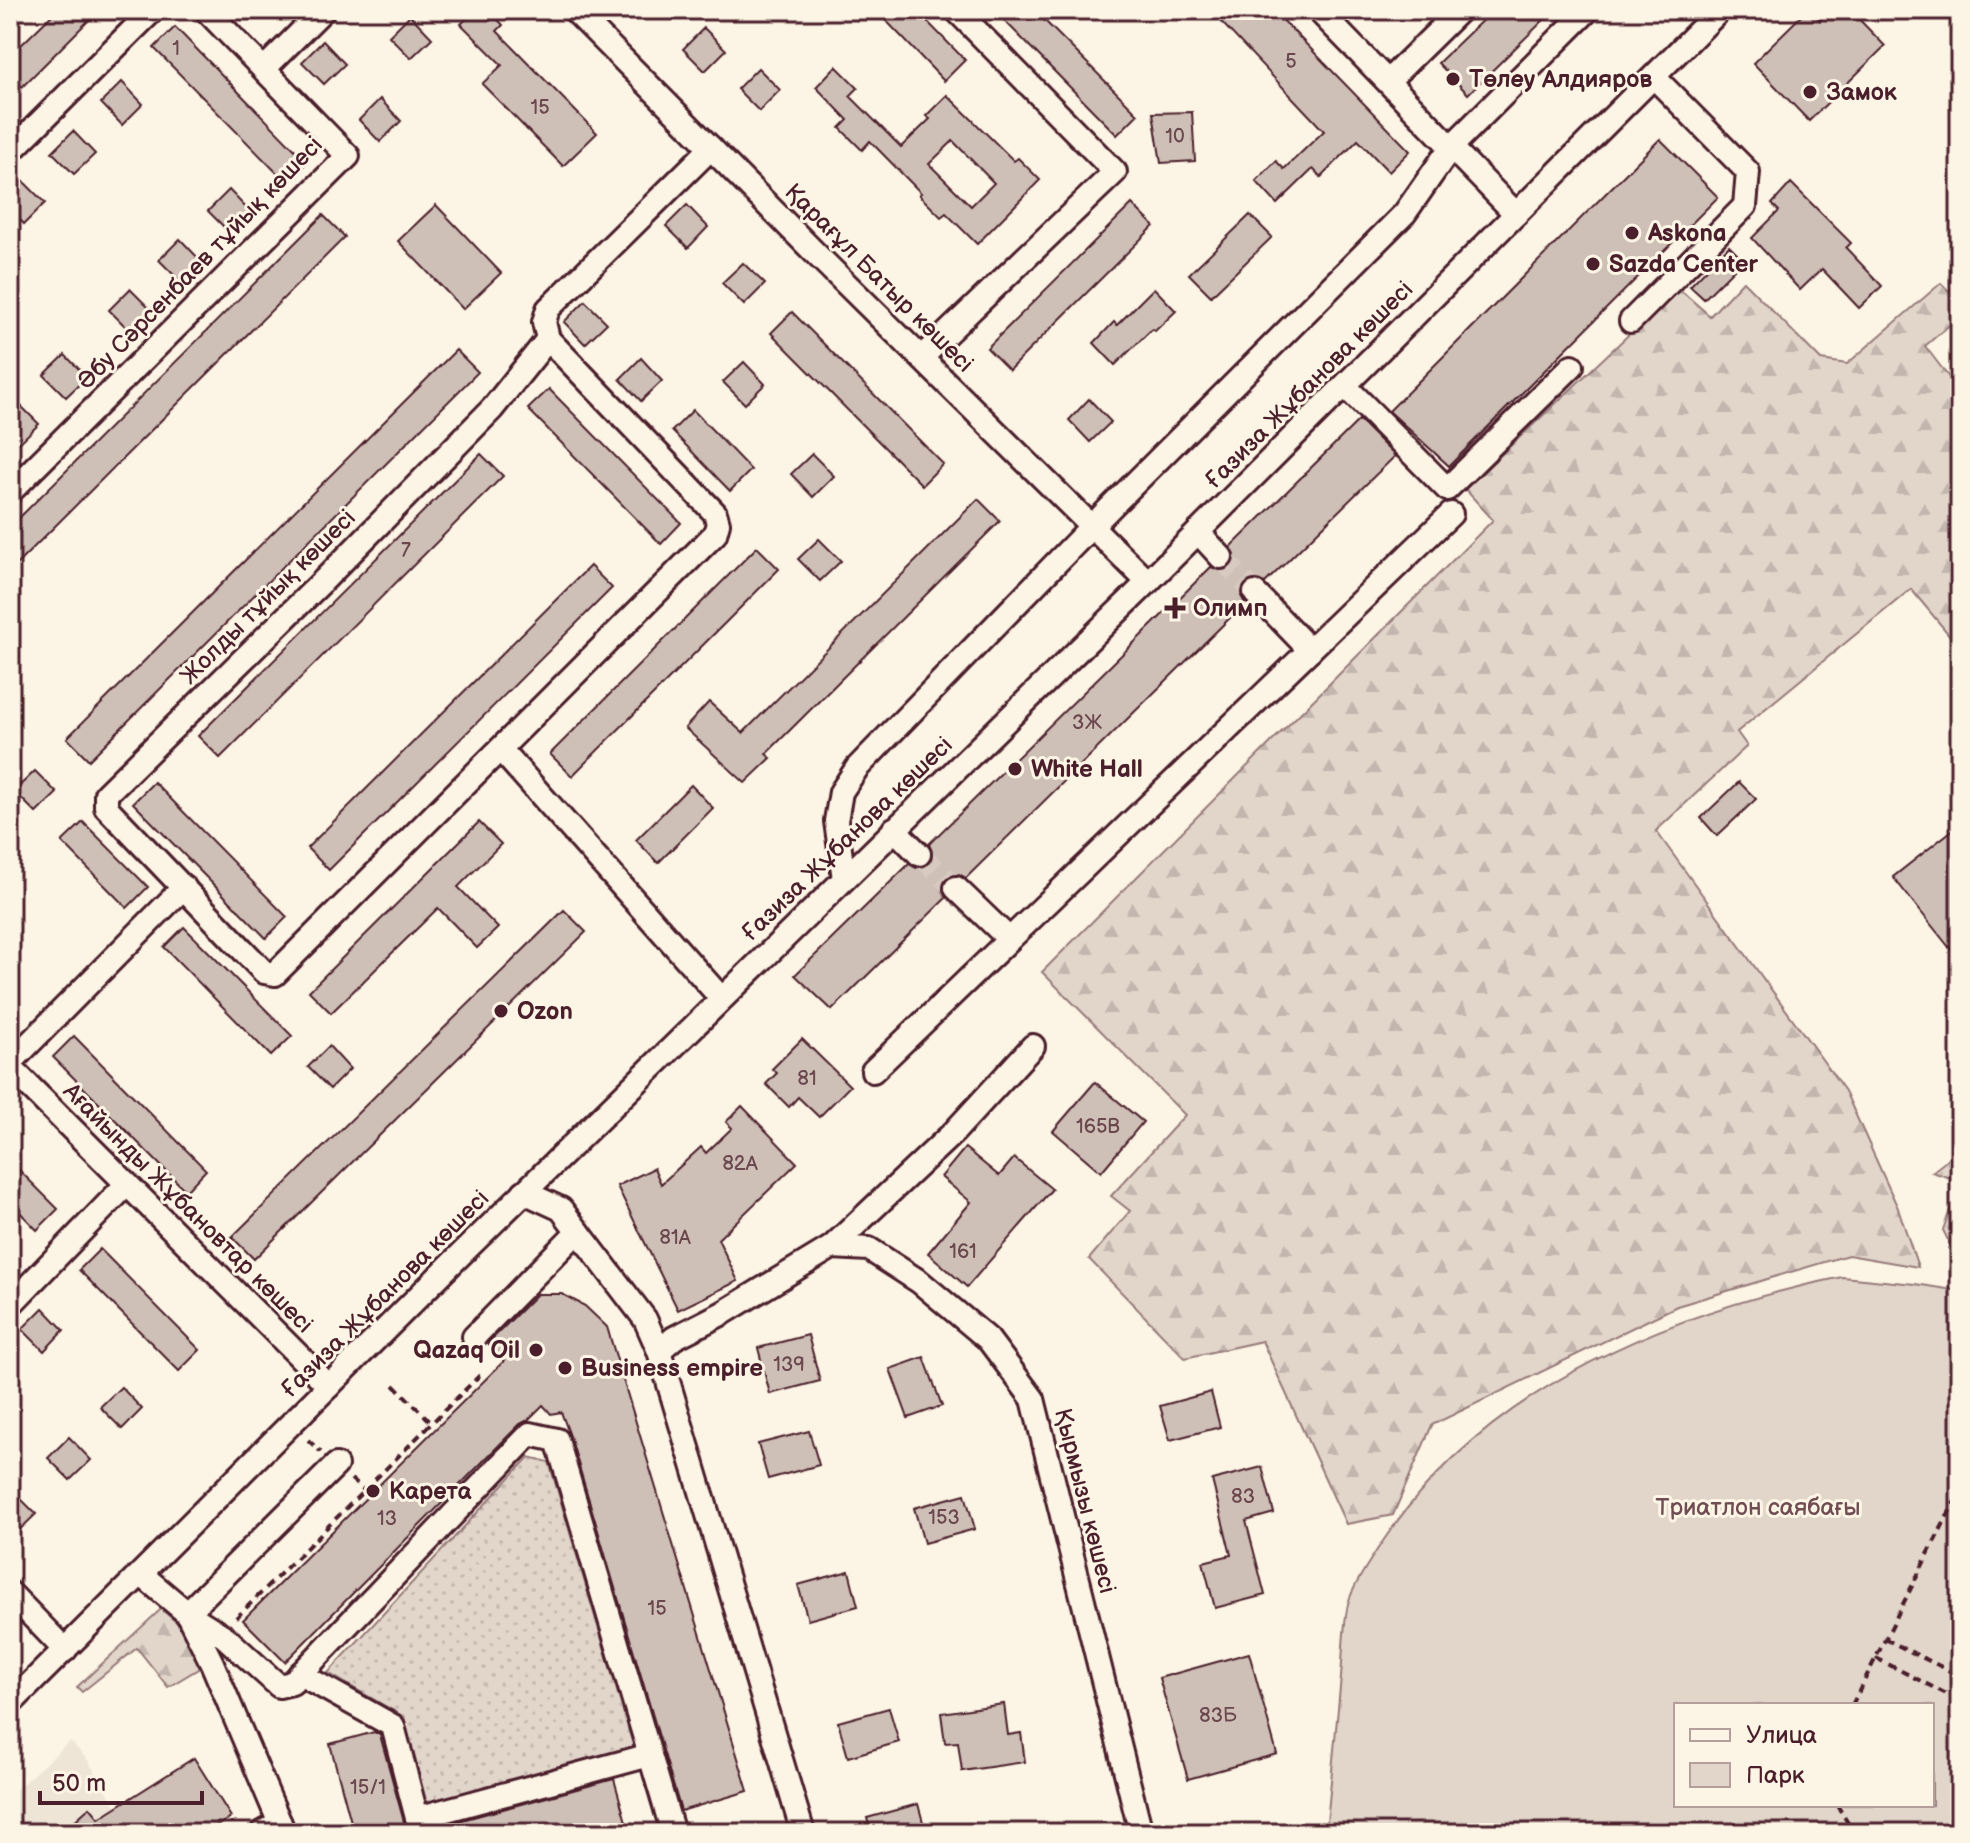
<svg xmlns="http://www.w3.org/2000/svg" width="1970" height="1843" font-family="'Balsamiq Sans',sans-serif">
  <style>
    .built { fill: #eee5d7 }
    .grass { fill: url(#grass-dots); stroke: #967a7a; stroke-width: 2 }
    .forest { fill: url(#forest-firs); stroke: #967a7a; stroke-width: 2 }
    .park { fill: #e2d5ca; stroke: #967a7a; stroke-width: 2; fill-rule: evenodd }
    .building { fill: #cfc0b7; stroke: #4a1f2b; stroke-width: 2; fill-rule: evenodd }
    .lines { fill: none; stroke-linecap: round; stroke-linejoin: round }
    .minor-tunnel { stroke: #d8cac0; stroke-width: 22; stroke-dasharray: 22 11; stroke-linecap: butt }
    .minor-casing { stroke: #4a1f2b; stroke-width: 28 }
    .path { stroke: #4a1f2b; stroke-width: 4; stroke-dasharray: 8 6; stroke-linecap: butt }
    .minor { stroke: #fcf5e5; stroke-width: 22 }
    .poi-dot { fill: #4a1f2b; stroke: #fcf5e5; stroke-width: 3 }
    .labels { text-anchor: middle; dominant-baseline: central; stroke-width: 6; stroke-linejoin: round; paint-order: stroke }
    .number-label { font-size: 20px; fill: #6b474e }
    .poi-label { font-size: 24px; font-weight: bold; fill: #4a1f2b; stroke: #fcf5e5; text-anchor: start }
    .street-label { font-size: 24px; fill: #4a1f2b; stroke: #fcf5e5 }
    .park-label { font-size: 24px; fill: #704c53; stroke: #fcf5e5 }
  </style>
  <defs>
    <pattern id="grass-dots" width="8" height="8" patternUnits="userSpaceOnUse" patternTransform="scale(2)"><rect width="8" height="8" fill="#e2d5ca"/><path d="M2 2h.1M6 6h.1" fill="none" stroke="#c3b6ae" stroke-width="1.8" stroke-linecap="round"/></pattern>
    <pattern id="forest-firs" width="22" height="20" patternUnits="userSpaceOnUse" patternTransform="scale(2)"><rect width="22" height="20" fill="#e2d5ca"/><path d="M5 1l3.5 6h-7zM16 11l3.5 6h-7z" fill="#c3b6ae"/></pattern>
  </defs>
  <rect width="100%" height="100%" fill="#fcf5e5"/>
  <filter id="ink" filterUnits="userSpaceOnUse"><feTurbulence type="fractalNoise" baseFrequency=".0125" numOctaves="2"/><feDisplacementMap in="SourceGraphic" scale="16" xChannelSelector="R" yChannelSelector="G"/><feConvolveMatrix kernelMatrix="1 2 1 2 8 2 1 2 1" color-interpolation-filters="sRGB"/></filter>
  <g filter="url(#ink)">
    <polygon class="built" points="70,1741 87,1759 133,1833 10,1833 10,1795"/>
    <g class="grass">
      <polygon points="1960,1150 1960,1181 1932,1172"/>
      <polygon points="1951,1207 1960,1209 1960,1265 1943,1230"/>
      <polygon points="529,1457 549,1462 634,1748 425,1803 404,1717 328,1673"/>
    </g>
    <g class="forest">
      <polygon points="1960,280 1960,316 1925,346 1960,392 1960,648 1911,589 1737,732 1747,746 1656,831 1845,1091 1898,1208 1918,1267 1848,1255 1677,1306 1432,1425 1393,1515 1346,1524 1262,1341 1185,1358 1089,1259 1130,1211 1111,1196 1185,1115 1042,972 1493,520 1465,489 1678,288 1710,316 1743,281 1821,360 1847,364 1941,283 1949,291"/>
      <polygon points="161,1609 189,1633 203,1666 168,1687 137,1648 82,1692 77,1687"/>
    </g>
    <path class="park" d="M1842,1277l73,7 45,7v542h-634c5,-52 10,-104 15,-156 2,-24 2,-50 7,-73 4,-18 30,-56 42,-73 103,-146 281,-219 452,-254zM1676,1705h256v100h-256z"/>
    <g class="building">
      <polygon points="57,10 99,10 22,87 10,75 10,56"/>
      <polygon points="475,10 489,10 503,25 497,31 597,133 563,166 482,84 502,65 461,24"/>
      <polygon points="876,10 916,10 965,60 944,81"/>
      <polygon points="994,10 1034,10 1138,114 1117,135"/>
      <polygon points="1210,10 1273,10 1410,151 1389,172 1358,140 1321,177 1313,169 1277,204 1256,181 1276,161 1284,169 1324,131"/>
      <polygon points="1493,10 1554,10 1468,94 1438,63"/>
      <polygon points="1807,10 1810,10 1820,20 1831,10 1850,10 1885,46 1809,121 1753,63"/>
      <polygon points="410,15 432,38 411,58 389,36"/>
      <polygon points="175,27 307,162 287,183 154,48"/>
      <polygon points="704,28 726,50 705,71 683,49"/>
      <polygon points="323,41 345,64 324,84 302,62"/>
      <path d="M836,66l22,22 -8,8 51,51 29,-28 -4,-3 21,-21 67,66 4,-3 22,22 -63,64 -31,-31 -5,4 -22,-22 2,-2 -51,-52 -8,9 -22,-22 8,-8 -32,-33zM953,141l41,42 -23,23 -42,-42z"/>
      <polygon points="758,68 780,90 759,111 737,89"/>
      <polygon points="122,82 143,104 122,125 101,103"/>
      <polygon points="380,99 401,121 380,142 359,120"/>
      <polygon points="1192,112 1195,161 1161,163 1153,113"/>
      <polygon points="73,131 95,154 74,174 52,152"/>
      <polygon points="1660,139 1718,197 1449,466 1389,411"/>
      <polygon points="23,181 45,203 24,224 10,210 10,194"/>
      <polygon points="1791,183 1851,243 1846,248 1882,286 1859,308 1822,269 1800,290 1752,238 1779,211 1772,204"/>
      <polygon points="229,190 250,212 230,233 208,211"/>
      <polygon points="1132,204 1154,226 1009,370 987,348"/>
      <polygon points="436,205 501,273 463,309 398,241"/>
      <polygon points="687,205 708,227 688,248 666,226"/>
      <polygon points="323,215 345,237 10,571 10,527"/>
      <polygon points="1250,215 1272,237 1211,296 1189,274"/>
      <polygon points="180,239 202,262 181,282 159,260"/>
      <polygon points="1729,246 1743,260 1704,299 1690,286"/>
      <polygon points="743,263 765,284 744,305 722,283"/>
      <polygon points="1154,288 1176,311 1155,331 1152,329 1115,365 1094,343 1114,322 1117,325"/>
      <polygon points="130,289 152,311 131,332 109,310"/>
      <polygon points="585,301 607,323 585,344 564,322"/>
      <polygon points="792,312 943,464 922,485 771,333"/>
      <polygon points="456,350 478,372 89,760 67,738"/>
      <polygon points="65,355 87,377 66,397 44,375"/>
      <polygon points="641,358 662,381 641,401 620,379"/>
      <polygon points="744,362 765,384 745,404 723,382"/>
      <polygon points="549,389 681,523 661,544 528,409"/>
      <polygon points="10,395 39,424 10,452"/>
      <polygon points="1089,399 1111,422 1090,442 1069,420"/>
      <polygon points="693,410 751,470 730,491 672,431"/>
      <polygon points="1359,420 1395,456 1265,583 1252,579 1245,584 1241,596 1245,603 966,878 959,874 947,878 942,885 946,898 832,1010 795,975 909,864 916,868 928,864 933,857 929,844 1211,567 1223,571 1231,567 1235,555 1231,547"/>
      <polygon points="481,454 503,476 220,758 198,736"/>
      <polygon points="812,454 834,476 813,497 791,474"/>
      <polygon points="978,499 1000,521 766,754 771,758 745,783 685,728 709,702 743,733"/>
      <polygon points="819,539 841,561 820,581 798,559"/>
      <polygon points="757,547 779,569 572,776 550,754"/>
      <polygon points="590,566 612,588 329,870 307,848"/>
      <polygon points="35,771 57,793 36,813 14,791"/>
      <polygon points="154,782 287,917 266,938 133,803"/>
      <polygon points="1739,782 1756,799 1717,836 1701,818"/>
      <polygon points="691,785 713,808 658,863 636,840"/>
      <polygon points="83,822 148,887 127,908 62,842"/>
      <polygon points="479,822 501,844 458,887 498,928 477,948 438,908 331,1013 309,991"/>
      <polygon points="1960,824 1960,961 1893,877"/>
      <polygon points="564,910 586,932 254,1259 232,1237"/>
      <polygon points="184,927 292,1036 271,1056 164,947"/>
      <polygon points="74,1036 206,1170 186,1191 53,1057"/>
      <polygon points="802,1039 850,1086 819,1117 798,1097 789,1107 766,1084 777,1073 772,1069"/>
      <polygon points="329,1046 350,1069 330,1089 308,1067"/>
      <polygon points="1095,1082 1143,1122 1101,1172 1053,1131"/>
      <polygon points="742,1106 797,1163 718,1239 738,1281 678,1310 617,1186 654,1168 661,1184 701,1147 706,1153 732,1128 726,1122"/>
      <polygon points="965,1148 999,1176 1014,1158 1052,1189 967,1287 928,1253 971,1202 941,1177"/>
      <polygon points="10,1161 58,1209 37,1230 10,1202"/>
      <polygon points="100,1249 200,1350 179,1371 79,1270"/>
      <polygon points="537,1294 562,1294 585,1306 607,1327 748,1791 681,1811 570,1436 561,1412 551,1414 543,1405 528,1420 520,1424 285,1662 243,1620 504,1361 488,1343"/>
      <polygon points="43,1308 64,1330 44,1351 22,1329"/>
      <polygon points="808,1335 820,1381 770,1394 758,1348"/>
      <polygon points="924,1357 942,1406 908,1418 890,1369"/>
      <polygon points="121,1387 142,1409 122,1429 100,1407"/>
      <polygon points="1211,1392 1220,1427 1170,1440 1160,1406"/>
      <polygon points="809,1431 819,1465 768,1479 758,1444"/>
      <polygon points="69,1437 91,1460 70,1480 48,1458"/>
      <polygon points="1262,1467 1274,1513 1246,1521 1265,1595 1215,1608 1203,1562 1231,1555 1212,1480"/>
      <polygon points="10,1488 36,1514 10,1539"/>
      <polygon points="965,1494 975,1529 924,1543 914,1508"/>
      <polygon points="849,1571 858,1606 808,1620 798,1585"/>
      <polygon points="1249,1653 1277,1754 1188,1779 1159,1678"/>
      <polygon points="1004,1704 1008,1735 1021,1733 1025,1762 962,1771 958,1742 945,1743 941,1713"/>
      <polygon points="889,1708 899,1742 848,1757 838,1722"/>
      <polygon points="374,1732 380,1735 407,1833 354,1833 330,1744"/>
      <polygon points="194,1758 231,1817 206,1833 61,1833 90,1807 99,1818"/>
      <polygon points="614,1779 628,1829 613,1833 429,1833 429,1829"/>
      <polygon points="918,1804 926,1833 871,1833 867,1818"/>
    </g>
    <g class="lines">
      <g class="minor-tunnel">
        <polyline points="1221,557 1255,593"/>
        <polyline points="919,854 956,888"/>
      </g>
      <g class="minor-casing">
        <g id="minor">
          <polyline points="574,10 819,257 1148,582"/>
          <polyline points="1318,10 1516,214"/>
          <polyline points="265,68 323,10"/>
          <polyline points="1388,81 1460,10"/>
          <polyline points="10,152 153,10"/>
          <polyline points="1631,321 1745,206 1748,172 1654,77"/>
          <polygon points="548,339 715,513 718,523 715,534 275,974 264,972 106,807 106,794 325,579 492,409"/>
          <polyline points="548,339 544,322 548,309 711,148"/>
          <polyline points="922,357 1115,172 956,10"/>
          <polyline points="1345,386 1447,489 1572,366"/>
          <polyline points="10,492 348,156 206,10"/>
          <polyline points="1198,532 1221,557"/>
          <polyline points="1255,593 1310,650"/>
          <polyline points="501,750 721,998"/>
          <polyline points="894,829 919,854"/>
          <polyline points="844,879 836,821 841,792 857,768 1092,526 1405,213 1451,147 1588,10"/>
          <polyline points="956,888 1009,939"/>
          <polyline points="10,1063 184,887"/>
          <polyline points="10,1067 329,1386"/>
          <polyline points="873,1071 1451,514"/>
          <polyline points="524,1192 561,1209 645,1319 659,1351 803,1833"/>
          <polyline points="832,1247 954,1132 1033,1046"/>
          <polyline points="10,1305 127,1184"/>
          <polyline points="474,1337 578,1231"/>
          <polyline points="659,1351 674,1338 723,1313 832,1247 869,1249 920,1282 988,1339 1033,1399 1141,1833"/>
          <polyline points="336,1465 187,1613 225,1637 279,1686 292,1683 530,1434 557,1440 673,1833"/>
          <polyline points="142,1575 187,1613 212,1663 284,1833"/>
          <polyline points="10,1593 65,1650"/>
          <polyline points="300,1674 393,1726 417,1818 650,1755"/>
          <polyline points="10,1704 449,1266 1148,582 1720,10"/>
          <polyline points="262,1833 280,1823"/>
        </g>
      </g>
      <g class="path">
        <polyline points="1960,1191 1956,1203 1960,1204"/>
        <polyline points="394,1385 432,1423"/>
        <polyline points="308,1440 321,1452"/>
        <polyline points="351,1479 364,1490"/>
        <polyline points="236,1618 481,1374"/>
        <polyline points="1885,1639 1960,1676"/>
        <polyline points="1876,1658 1960,1701"/>
        <polyline points="1852,1705 1960,1491"/>
        <polyline points="1837,1805 1854,1833"/>
      </g>
      <use href="#minor" class="minor"/>
    </g>
  </g>
  <g class="poi-dot">
    <circle cx="1453" cy="79" r="8"/>
    <circle cx="1810" cy="92" r="8"/>
    <circle cx="1632" cy="233" r="8"/>
    <circle cx="1593" cy="264" r="8"/>
    <path d="M1171 596h8v8h8v8h-8v8h-8v-8h-8v-8h8z"/>
    <circle cx="1015" cy="769" r="8"/>
    <circle cx="501" cy="1011" r="8"/>
    <circle cx="536" cy="1350" r="8"/>
    <circle cx="565" cy="1368" r="8"/>
    <circle cx="373" cy="1491" r="8"/>
  </g>
  <g class="labels">
    <g class="number-label">
      <text x="176" y="49">1</text>
      <text x="1291" y="62">5</text>
      <text x="540" y="108">15</text>
      <text x="1175" y="137">10</text>
      <text x="406" y="551">7</text>
      <text x="1087" y="723">3Ж</text>
      <text x="807" y="1079">81</text>
      <text x="1098" y="1127">165В</text>
      <text x="740" y="1164">82А</text>
      <text x="675" y="1238">81А</text>
      <text x="963" y="1252">161</text>
      <text x="789" y="1365">139</text>
      <text x="1243" y="1497">83</text>
      <text x="944" y="1518">153</text>
      <text x="387" y="1519">13</text>
      <text x="657" y="1609">15</text>
      <text x="1218" y="1716">83Б</text>
      <text x="368" y="1788">15/1</text>
    </g>
    <g class="poi-label">
      <text x="1469" y="79">Төлеу Алдияров</text>
      <text x="1826" y="92">Замок</text>
      <text x="1648" y="233">Askona</text>
      <text x="1609" y="264">Sazda Center</text>
      <text x="1193" y="608">Олимп</text>
      <text x="1031" y="769">White Hall</text>
      <text x="517" y="1011">Ozon</text>
      <text x="520" y="1350" text-anchor="end">Qazaq Oil</text>
      <text x="581" y="1368">Business empire</text>
      <text x="389" y="1491">Карета</text>
    </g>
    <g class="street-label">
      <text transform="translate(200 263) rotate(-46)">Әбу Сәрсенбаев тұйық көшесі</text>
      <text transform="translate(879 278) rotate(45)">Қарағұл Батыр көшесі</text>
      <text transform="translate(1309 385) rotate(-45)">Ғазиза Жұбанова көшесі</text>
      <text transform="translate(268 597) rotate(-45)">Жолды тұйық көшесі</text>
      <text transform="translate(847 839) rotate(-44)">Ғазиза Жұбанова көшесі</text>
      <text transform="translate(188 1208) rotate(45)">Ағайынды Жұбановтар көшесі</text>
      <text transform="translate(385 1294) rotate(-45)">Ғазиза Жұбанова көшесі</text>
      <text transform="translate(1085 1501) rotate(76)">Қырмызы көшесі</text>
    </g>
    <g class="park-label">
      <text x="1758" y="1507">Триатлон саябағы</text>
    </g>
  </g>
  <rect width="1970" height="1843" fill="none" stroke="#fcf5e5" stroke-width="40"/>
  <rect x="20" y="20" width="1930" height="1803" fill="none" stroke="#4a1f2b" stroke-width="3" filter="url(#ink)"/>
  <rect x="1674" y="1703" width="260" height="104" fill="#fcf5e5" stroke="#b59f9b" stroke-width="2"/>
  <rect x="1690" y="1729" width="40" height="12" fill="#fcf5e5" stroke="#b59f9b" stroke-width="2"/>
  <text x="1746" y="1743" font-size="24" fill="#4a1f2b">Улица</text>
  <rect x="1690" y="1763" width="40" height="24" fill="#e2d5ca" stroke="#b59f9b" stroke-width="2"/>
  <text x="1746" y="1783" font-size="24" fill="#4a1f2b">Парк</text>
  <path d="M40 1791v12h162v-12" fill="none" stroke="#4a1f2b" stroke-width="4"/>
  <text x="52" y="1791" font-size="24" fill="#4a1f2b" stroke="#fcf5e5" stroke-width="6" paint-order="stroke">50 m</text>
</svg>
